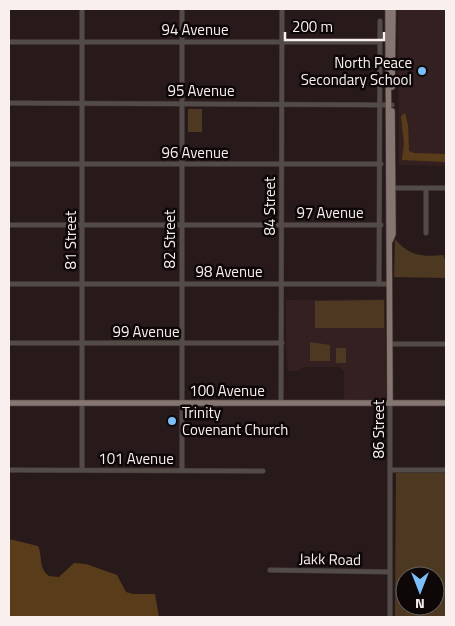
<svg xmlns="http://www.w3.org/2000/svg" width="455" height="626" font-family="'Titillium Web',sans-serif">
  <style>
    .built { fill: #352021 }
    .green { fill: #4d3921; fill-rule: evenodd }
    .forest { fill: #593d1b }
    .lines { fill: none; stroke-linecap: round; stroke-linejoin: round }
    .minor-casing { stroke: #413434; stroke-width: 5.5 }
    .major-casing { stroke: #413434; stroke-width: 7 }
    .minor { stroke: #524b48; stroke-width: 4.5 }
    .major { stroke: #857671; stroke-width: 5.5 }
    .poi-dot { fill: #7cbef9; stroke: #0d0707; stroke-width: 2 }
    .labels { text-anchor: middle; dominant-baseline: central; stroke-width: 5; stroke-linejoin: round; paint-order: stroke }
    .street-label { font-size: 15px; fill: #f9efef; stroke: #0d0707 }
    .poi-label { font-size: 15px; fill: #f9efef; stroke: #0d0707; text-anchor: end }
  </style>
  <rect width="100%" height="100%" fill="#281a1a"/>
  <g class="built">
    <polygon points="398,10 446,10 446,166 399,165"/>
    <polygon points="385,299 386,397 383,399 344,400 344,371 339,367 303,367 298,371 288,371 286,348 286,300"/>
  </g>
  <g class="green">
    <rect x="188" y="109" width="14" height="23"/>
    <path d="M395,239c14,17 27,18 48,16l3,7v16l-52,-1z"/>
    <polygon points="384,300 384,328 315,328 315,301"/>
    <polygon points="310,342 330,345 330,361 310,361"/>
    <rect x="336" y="348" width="10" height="15"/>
    <path d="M396,473h50v144h-51zM405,576h30v30h-30z"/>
  </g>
  <g class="forest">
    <polygon points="405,113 408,125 409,151 414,153 446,154 446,162 402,160 404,144 401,116"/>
    <path d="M9,539l29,7c5,11 0,22 11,30l10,1 15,-14 12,1 31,11 9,17 7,2h22l4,23h-150z"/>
  </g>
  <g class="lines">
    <g class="minor-casing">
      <g id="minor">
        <polyline points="82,9 82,470"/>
        <polyline points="9,42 380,42"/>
        <polyline points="9,103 392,105"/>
        <polyline points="9,164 381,164"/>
        <polyline points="390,188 446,188"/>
        <polyline points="9,225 381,225"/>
        <polyline points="426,233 426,188"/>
        <polyline points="9,284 390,284"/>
        <polyline points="379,284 380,21"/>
        <polyline points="9,343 282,343"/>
        <polyline points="390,344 446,344"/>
        <polyline points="281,403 282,9"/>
        <polyline points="390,403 390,617"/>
        <polyline points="9,470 263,471"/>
        <polyline points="182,470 182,9"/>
        <polyline points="390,470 446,470"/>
        <polyline points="270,570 390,572"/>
      </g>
    </g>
    <g class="major-casing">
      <g id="major">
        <polyline points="388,9 390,403"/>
        <polyline points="392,87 393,9"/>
        <polyline points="390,241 393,234 392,111"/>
        <polyline points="9,403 446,403"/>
      </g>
    </g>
    <use href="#minor" class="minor"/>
    <use href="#major" class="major"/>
  </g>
  <g class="poi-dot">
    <circle cx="422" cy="71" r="5"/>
    <circle cx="172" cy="421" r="5"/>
  </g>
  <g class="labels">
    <g class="street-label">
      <text x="195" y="29">94 Avenue</text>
      <text x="201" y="90">95 Avenue</text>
      <text x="195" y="152">96 Avenue</text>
      <text transform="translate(269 206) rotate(-90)">84 Street</text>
      <text x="330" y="212">97 Avenue</text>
      <text transform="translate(169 239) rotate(-90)">82 Street</text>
      <text transform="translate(70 240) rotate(-90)">81 Street</text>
      <text x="229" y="271">98 Avenue</text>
      <text x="146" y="331">99 Avenue</text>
      <text x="227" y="390">100 Avenue</text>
      <text transform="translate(378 429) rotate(-90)">86 Street</text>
      <text x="136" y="458">101 Avenue</text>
      <text transform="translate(330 559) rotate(1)">Jakk Road</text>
    </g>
    <g class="poi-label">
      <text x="412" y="62">North Peace<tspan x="412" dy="17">Secondary School</tspan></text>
      <text x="182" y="412" text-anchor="start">Trinity<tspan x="182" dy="17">Covenant Church</tspan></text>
    </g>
  </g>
  <rect width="455" height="626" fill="none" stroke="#f9efef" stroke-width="20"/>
  <g transform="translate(420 591) rotate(180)"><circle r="24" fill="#0d0707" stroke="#6b6464"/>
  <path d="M0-4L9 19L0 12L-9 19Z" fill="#7cbef9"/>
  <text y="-8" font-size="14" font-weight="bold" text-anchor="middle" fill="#f9efef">N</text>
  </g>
  <path d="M285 32v8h99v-8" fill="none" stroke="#f9efef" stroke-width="2.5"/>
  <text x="292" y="32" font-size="15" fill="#f9efef" stroke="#0d0707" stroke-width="4" paint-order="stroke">200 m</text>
</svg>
